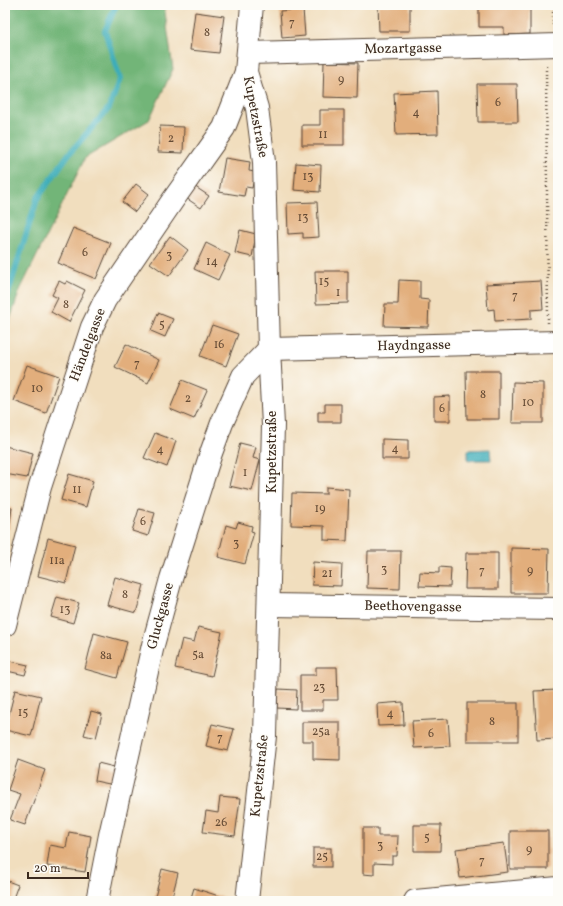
<svg xmlns="http://www.w3.org/2000/svg" width="563" height="906" font-family="Vollkorn,serif">
  <style>
    .forest { fill: #72b578; stroke: #56704b }
    .water { fill: #3dadb9; stroke: #3c6c6c }
    .lines { fill: none; stroke-linecap: round; stroke-linejoin: round }
    .stream { stroke: #3dadb9; stroke-width: 6 }
    .building { fill: #e2ae7b }
    .minor-casing { stroke: #564536; stroke-width: 24 }
    .path { stroke: #564536; stroke-width: 2.5; stroke-dasharray: 1 3; stroke-linecap: butt }
    .minor { stroke: #fff; stroke-width: 22 }
    .labels { text-anchor: middle; dominant-baseline: central; stroke-width: 3; stroke-linejoin: round; paint-order: stroke }
    .number-label { font-size: 12px; fill: #654b35 }
    .street-label { font-size: 14px; fill: #3b2a1e; stroke: #fdfcf7 }
  </style>
  <rect width="100%" height="100%" fill="#fdfcf7"/>
  <filter id="ink" filterUnits="userSpaceOnUse"><feTurbulence type="fractalNoise" baseFrequency=".025" numOctaves="2"/><feDisplacementMap in="SourceGraphic" scale="8" xChannelSelector="R" yChannelSelector="G"/><feConvolveMatrix kernelMatrix="1 2 1 2 8 2 1 2 1" color-interpolation-filters="sRGB"/></filter>
  <filter id="wash" filterUnits="userSpaceOnUse"><feTurbulence type="fractalNoise" baseFrequency=".012" numOctaves="4" result="noise"/><feDisplacementMap in="SourceGraphic" scale="16" xChannelSelector="R" yChannelSelector="G"/><feGaussianBlur stdDeviation="0.9" result="paint"/><feColorMatrix in="noise" values="0 0 0 0 0 0 0 0 0 0 0 0 0 0 0 0 0 1.4 0 .05"/><feComposite in="paint" operator="in"/></filter>
  <g filter="url(#wash)">
    <rect width="100%" height="100%" fill="#f1debe"/>
    <polygon class="forest" points="5,5 164,5 173,69 149,120 85,158 20,290 5,334"/>
    <polygon class="water" points="490,449 491,460 468,460 468,450"/>
    <g class="lines">
      <polyline class="stream" points="5,303 37,199 68,155 109,108 120,79 105,31 116,5"/>
    </g>
    <g id="blocks">
      <g class="building">
        <polygon points="378,5 410,5 410,31 379,31"/>
        <polygon points="479,5 530,5 530,34 504,35 504,27 479,27"/>
        <rect x="556" y="5" width="2" height="17"/>
        <polygon points="303,9 305,36 282,38 280,11"/>
        <polygon points="195,12 224,16 219,53 190,50"/>
        <polygon points="324,62 358,63 357,98 323,97"/>
        <polygon points="477,84 517,84 518,122 478,122"/>
        <polygon points="437,91 438,134 396,135 394,93"/>
        <polygon points="320,110 344,110 344,145 302,145 302,125 320,125"/>
        <polygon points="160,126 184,127 183,153 158,152"/>
        <polygon points="225,158 250,162 249,171 255,172 252,188 246,187 244,196 219,192"/>
        <polygon points="296,163 321,165 320,192 294,190"/>
        <polygon points="136,184 149,194 135,212 122,202"/>
        <polygon points="194,186 209,196 201,208 186,198"/>
        <polygon points="317,202 319,237 303,238 303,233 288,234 287,203"/>
        <polygon points="73,228 111,243 96,279 58,263"/>
        <polygon points="240,230 256,234 252,257 235,253"/>
        <polygon points="170,236 188,250 169,276 150,263"/>
        <polygon points="206,243 230,255 218,280 194,269"/>
        <polygon points="315,271 348,271 348,303 316,304"/>
        <polygon points="399,280 420,281 420,299 429,300 428,327 384,326 385,304 398,304"/>
        <polygon points="59,281 65,284 67,281 85,290 69,322 51,312 58,298 52,295"/>
        <polygon points="541,281 543,309 531,310 531,319 495,321 494,309 488,310 486,284"/>
        <polygon points="158,313 173,319 165,337 151,331"/>
        <polygon points="212,325 238,334 226,366 200,356"/>
        <polygon points="126,344 159,360 148,383 115,367"/>
        <polygon points="27,365 59,376 46,413 14,401"/>
        <polygon points="466,371 499,371 499,419 467,419"/>
        <polygon points="182,380 207,390 194,419 170,409"/>
        <polygon points="513,382 543,383 543,423 512,423"/>
        <polygon points="450,396 450,421 434,421 434,397"/>
        <polygon points="325,404 341,404 341,422 318,422 318,412 325,412"/>
        <polygon points="155,433 176,441 167,467 144,458"/>
        <polygon points="382,439 408,440 408,459 382,459"/>
        <polygon points="240,443 256,447 253,458 260,460 252,491 229,486"/>
        <polygon points="5,446 33,453 27,478 5,474"/>
        <polygon points="69,474 93,481 86,507 61,500"/>
        <polygon points="326,487 349,489 347,541 324,540 324,526 291,525 292,493 326,494"/>
        <polygon points="5,507 12,508 9,529 5,529"/>
        <polygon points="139,509 155,513 148,536 132,531"/>
        <polygon points="238,522 252,526 251,531 254,532 245,564 218,557 226,525 236,528"/>
        <polygon points="48,538 75,545 66,583 38,576"/>
        <polygon points="511,548 549,549 548,593 511,593"/>
        <polygon points="368,551 401,551 400,589 367,588"/>
        <polygon points="466,553 498,553 498,589 465,589"/>
        <polygon points="313,562 342,564 341,586 312,585"/>
        <polygon points="439,567 451,568 450,587 419,586 420,572 439,573"/>
        <polygon points="115,577 144,585 136,613 107,605"/>
        <polygon points="57,597 79,603 73,623 51,617"/>
        <polygon points="198,627 222,632 212,676 175,668 182,639 194,642"/>
        <polygon points="94,633 127,642 117,678 85,669"/>
        <polygon points="10,661 28,665 25,675 7,671"/>
        <polygon points="316,667 337,667 338,700 323,700 323,710 300,710 300,675 316,675"/>
        <polygon points="278,689 297,690 296,709 277,708"/>
        <polygon points="15,690 41,696 31,736 5,730"/>
        <polygon points="558,690 558,739 537,740 534,691"/>
        <polygon points="403,702 404,725 378,726 377,704"/>
        <rect x="467" y="703" width="51" height="38"/>
        <polygon points="91,711 102,714 96,738 84,735"/>
        <polygon points="448,719 450,746 414,748 412,721"/>
        <polygon points="302,722 340,722 340,760 313,759 313,741 302,741"/>
        <polygon points="212,724 234,729 228,751 206,746"/>
        <polygon points="18,760 45,770 25,825 10,820 20,794 8,790"/>
        <polygon points="98,763 118,768 114,785 95,781"/>
        <polygon points="220,797 240,799 235,836 203,832 206,811 218,813"/>
        <polygon points="414,825 441,825 440,851 414,851"/>
        <polygon points="363,828 378,828 378,836 398,836 397,856 392,856 392,864 374,863 374,875 363,874"/>
        <rect x="510" y="831" width="38" height="38"/>
        <polygon points="69,832 91,836 85,872 47,866 50,845 66,848"/>
        <polygon points="504,843 508,872 460,878 456,849"/>
        <rect x="313" y="848" width="18" height="19"/>
        <polygon points="162,869 178,873 171,901 154,901"/>
        <polygon points="5,880 18,885 12,901 5,901"/>
        <polygon points="194,888 225,898 225,901 190,901"/>
      </g>
    </g>
  </g>
  <g filter="url(#ink)">
    <use href="#blocks" fill-opacity="0" stroke="#564536" stroke-width="1"/>
    <g class="lines">
      <g class="minor-casing">
        <g id="minor">
          <polyline points="248,53 558,45"/>
          <polyline points="269,605 558,609"/>
          <polyline points="5,625 40,487 92,327 105,300 173,200 224,128 246,72"/>
          <polyline points="97,901 110,835 153,645 171,579 211,453 222,423 243,376 269,349 558,342"/>
          <polyline points="247,901 265,736 273,425 269,349 264,162 257,108 246,72 252,5"/>
          <polyline points="415,901 558,888"/>
        </g>
      </g>
      <g class="path">
        <polyline points="553,25 553,5"/>
        <polyline points="546,66 548,323"/>
        <polyline points="556,363 558,524"/>
      </g>
      <use href="#minor" class="minor"/>
    </g>
  </g>
  <g class="labels">
    <g class="number-label">
      <text x="292" y="23">7</text>
      <text x="207" y="33">8</text>
      <text x="341" y="80">9</text>
      <text x="498" y="103">6</text>
      <text x="416" y="113">4</text>
      <text x="323" y="135">11</text>
      <text x="171" y="139">2</text>
      <text x="308" y="177">13</text>
      <text x="303" y="218">13</text>
      <text x="85" y="253">6</text>
      <text x="169" y="256">3</text>
      <text x="212" y="262">14</text>
      <text x="324" y="282">15</text>
      <text x="338" y="293">1</text>
      <text x="515" y="296">7</text>
      <text x="66" y="305">8</text>
      <text x="162" y="325">5</text>
      <text x="219" y="345">16</text>
      <text x="137" y="364">7</text>
      <text x="37" y="389">10</text>
      <text x="483" y="395">8</text>
      <text x="188" y="399">2</text>
      <text x="528" y="403">10</text>
      <text x="442" y="409">6</text>
      <text x="395" y="449">4</text>
      <text x="160" y="450">4</text>
      <text x="245" y="473">1</text>
      <text x="77" y="490">11</text>
      <text x="320" y="509">19</text>
      <text x="143" y="522">6</text>
      <text x="236" y="544">3</text>
      <text x="57" y="561">11a</text>
      <text x="384" y="570">3</text>
      <text x="482" y="571">7</text>
      <text x="530" y="571">9</text>
      <text x="327" y="574">21</text>
      <text x="125" y="595">8</text>
      <text x="65" y="610">13</text>
      <text x="198" y="655">5a</text>
      <text x="106" y="656">8a</text>
      <text x="319" y="688">23</text>
      <text x="23" y="713">15</text>
      <text x="390" y="714">4</text>
      <text x="492" y="722">8</text>
      <text x="321" y="732">25a</text>
      <text x="431" y="734">6</text>
      <text x="220" y="738">7</text>
      <text x="221" y="823">26</text>
      <text x="427" y="838">5</text>
      <text x="380" y="846">3</text>
      <text x="529" y="850">9</text>
      <text x="322" y="857">25</text>
      <text x="482" y="861">7</text>
    </g>
    <g class="street-label">
      <text transform="translate(403 49) rotate(-1)">Mozartgasse</text>
      <text transform="translate(255 117) rotate(79)">Kupetzstraße</text>
      <text transform="translate(88 345) rotate(-69)">Händelgasse</text>
      <text transform="translate(414 346) rotate(-1)">Haydngasse</text>
      <text transform="translate(272 452) rotate(-90)">Kupetzstraße</text>
      <text transform="translate(413 607) rotate(1)">Beethovengasse</text>
      <text transform="translate(161 616) rotate(-75)">Gluckgasse</text>
      <text transform="translate(260 776) rotate(-84)">Kupetzstraße</text>
    </g>
  </g>
  <rect width="563" height="906" fill="none" stroke="#fdfcf7" stroke-width="20"/>
  <path d="M28 872v6h60v-6" fill="none" stroke="#3b2a1e" stroke-width="2"/>
  <text x="34" y="872" font-size="12" fill="#3b2a1e" stroke="#fdfcf7" stroke-width="3" paint-order="stroke">20 m</text>
</svg>
